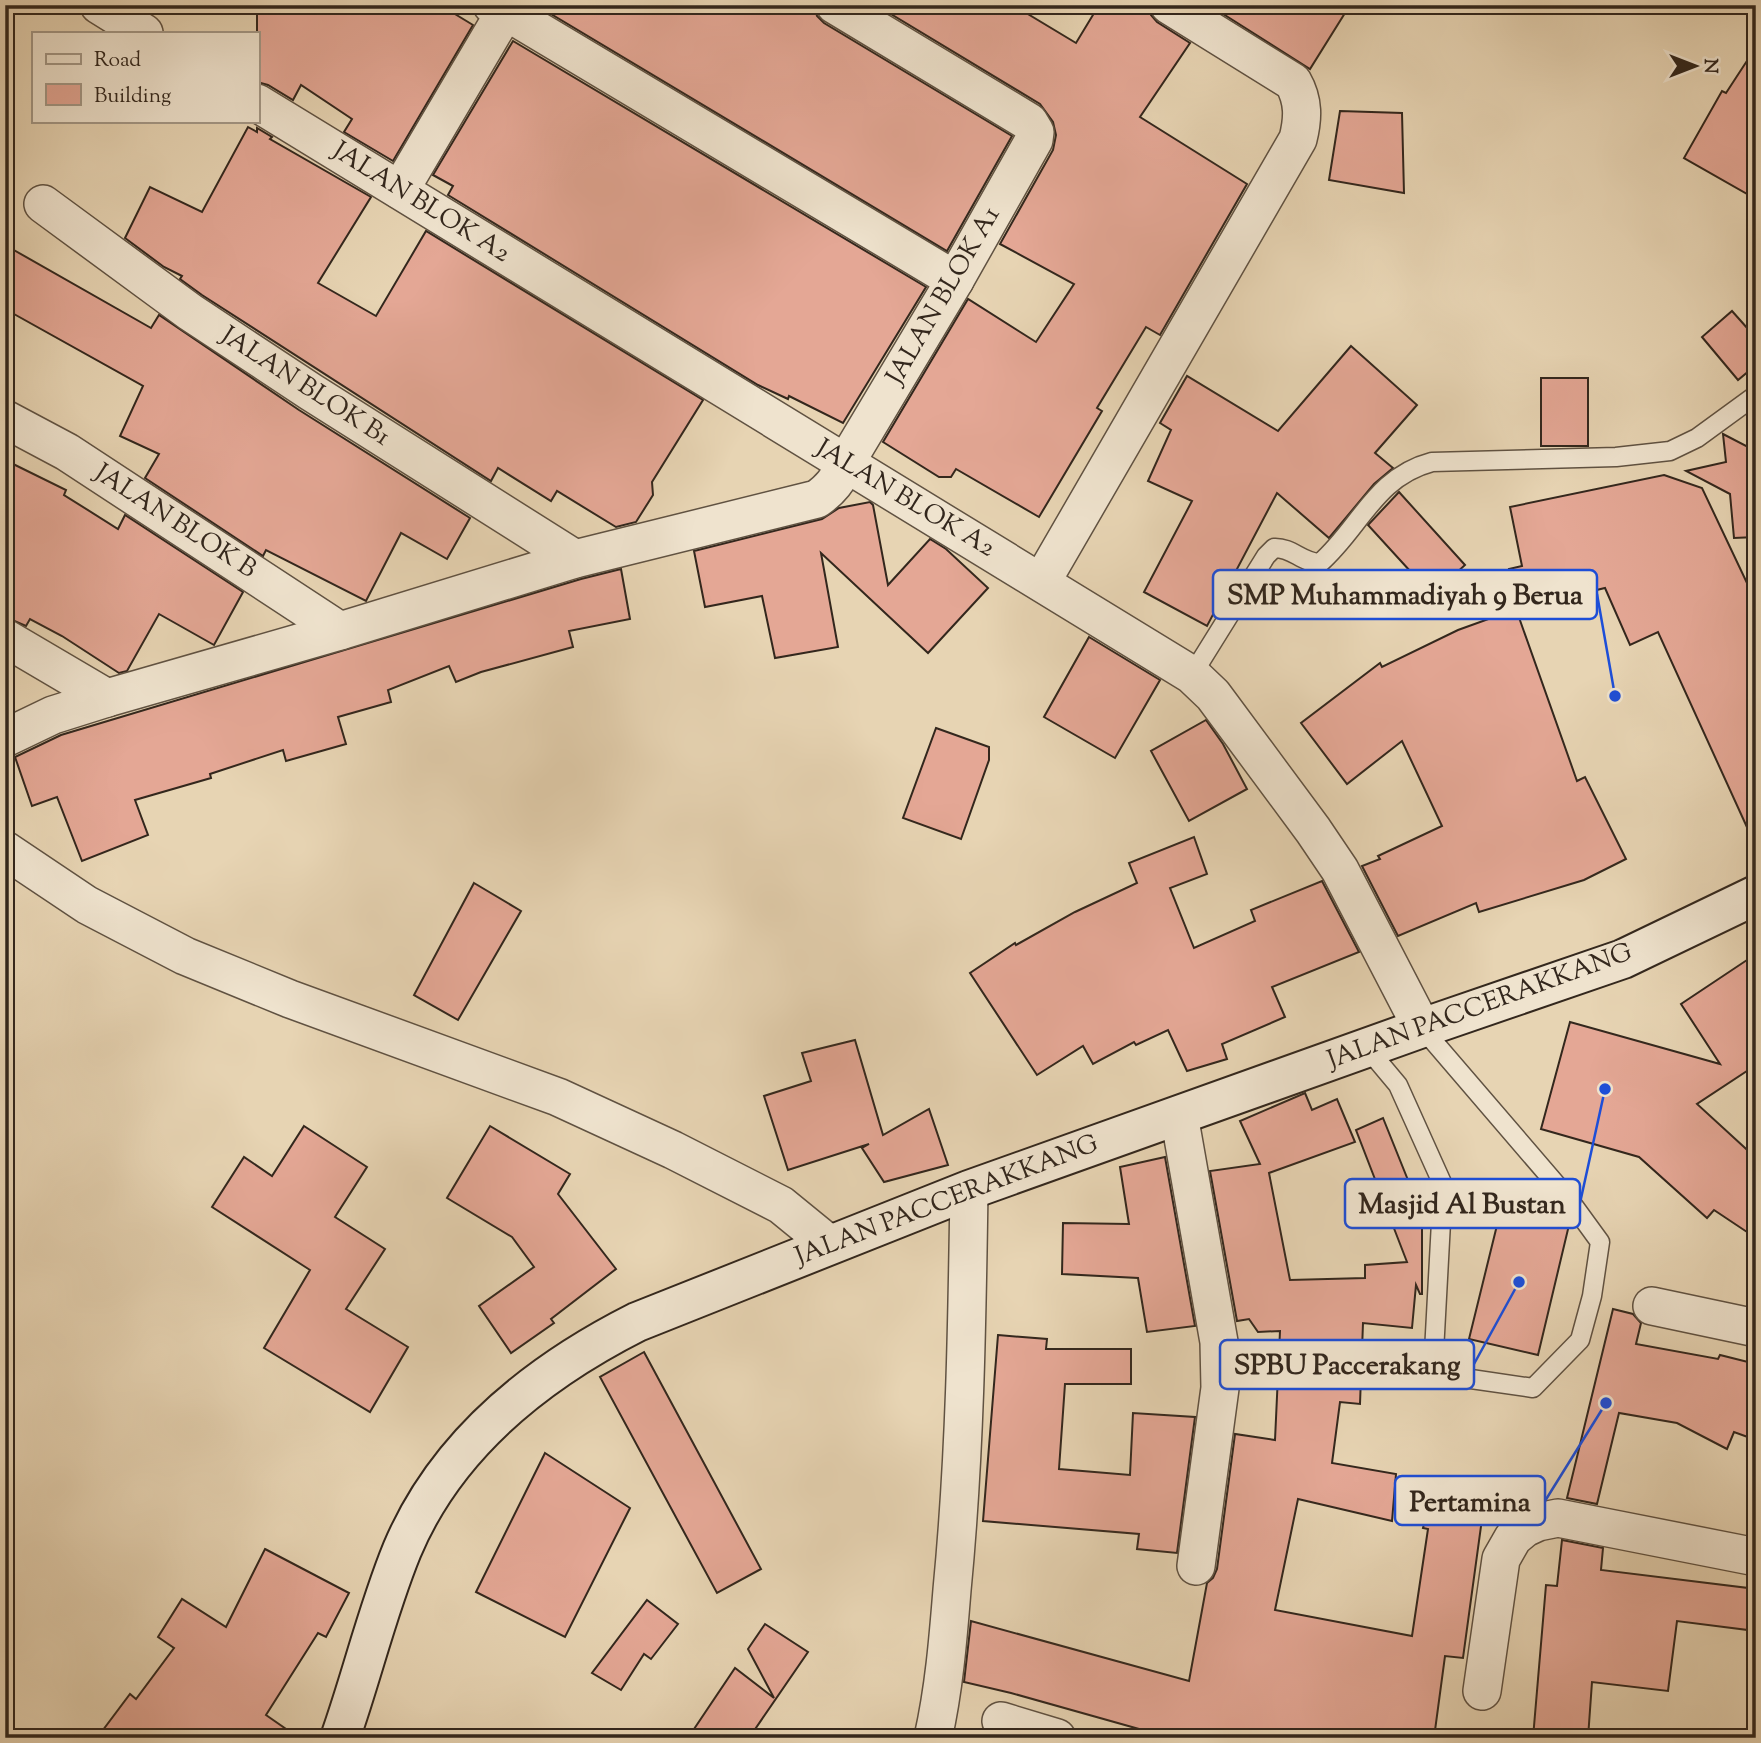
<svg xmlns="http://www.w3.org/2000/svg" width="1761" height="1743" font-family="'Sorts Mill Goudy',serif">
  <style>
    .building { fill: #e4a795; stroke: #33271d; stroke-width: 2 }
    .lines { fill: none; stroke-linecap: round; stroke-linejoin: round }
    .service-casing { stroke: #605242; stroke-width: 21 }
    .minor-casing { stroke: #605242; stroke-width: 40 }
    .secondary-casing { stroke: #33271d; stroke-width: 42 }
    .service { stroke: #efe3ce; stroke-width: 18 }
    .minor { stroke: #efe3ce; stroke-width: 37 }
    .secondary { stroke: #efe3ce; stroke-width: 38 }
    .labels { text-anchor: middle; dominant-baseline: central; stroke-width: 6; stroke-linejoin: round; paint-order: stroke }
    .street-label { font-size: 26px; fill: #33271d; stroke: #efe3ce }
    .leader { fill: none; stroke: #1d4ed8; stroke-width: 2.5 }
    .callout-dot { fill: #1d4ed8; stroke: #efe3ce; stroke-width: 2.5 }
    .callout { fill: #efe3ce; stroke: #1d4ed8; stroke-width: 2.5 }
    .callout-label { font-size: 28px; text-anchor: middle; font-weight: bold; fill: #33271d }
  </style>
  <rect width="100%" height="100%" fill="#e7d4b3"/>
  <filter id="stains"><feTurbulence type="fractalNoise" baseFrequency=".00286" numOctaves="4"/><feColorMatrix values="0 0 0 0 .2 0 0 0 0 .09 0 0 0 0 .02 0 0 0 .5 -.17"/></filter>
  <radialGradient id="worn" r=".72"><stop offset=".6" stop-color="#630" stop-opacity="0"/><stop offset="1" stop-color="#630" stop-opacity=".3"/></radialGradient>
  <g class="building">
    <polygon points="257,5 440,5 473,25 393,161 344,132 352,119 301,85 293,100 268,85 257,82"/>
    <polygon points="536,5 814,5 817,16 824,23 1012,136 947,251"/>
    <polygon points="876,5 1013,5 1076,43 1099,5 1148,5 1151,15 1157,22 1190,43 1140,117 1247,184 1160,335 1146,327 1097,408 1102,411 1039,517 956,469 951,477 939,477 883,442 968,299 1036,342 1074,284 1000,244 1053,150 1056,135 1053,122 1040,104"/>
    <polygon points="1209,5 1350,5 1310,69"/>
    <polygon points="513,41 926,287 843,423 789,396 788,399 758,385 448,195 453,186 433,175"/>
    <polygon points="1756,47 1756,199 1684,158 1722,91 1726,93"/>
    <polygon points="1340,111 1402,113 1404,193 1329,180"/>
    <polygon points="248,127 257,132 257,128 272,137 270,139 371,197 318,283 376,316 426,231 703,400 652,482 653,495 636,522 616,527 557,491 551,501 498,468 491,481 202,295 180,279 182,276 164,267 125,238 150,187 202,212"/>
    <polygon points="5,245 151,328 159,315 299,410 470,518 447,559 401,533 366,601 266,550 263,556 145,478 159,454 120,436 143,386 5,309"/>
    <polygon points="1732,311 1756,338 1756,365 1738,380 1702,337"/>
    <polygon points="1351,346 1417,405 1375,453 1393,468 1374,484 1329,538 1277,493 1207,626 1144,592 1192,501 1148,481 1171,430 1160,423 1187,376 1278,431"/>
    <rect x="1541" y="378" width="47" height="68"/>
    <polygon points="1723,434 1756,451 1756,537 1734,538 1730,494 1686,471 1726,462"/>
    <polygon points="5,460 66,490 64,495 118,529 125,515 243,592 214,645 159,614 127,671 119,673 62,636 30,619 26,626 5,617"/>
    <polygon points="1664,475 1702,488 1756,602 1756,847 1658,632 1630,645 1605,588 1518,609 1509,569 1522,566 1510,507"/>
    <polygon points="1399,492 1465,565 1432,595 1368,525"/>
    <polygon points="870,502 873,505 888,585 930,539 946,549 988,588 928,653 821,553 838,647 775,658 762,596 705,607 694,551 822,519 839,508"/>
    <polygon points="621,569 630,619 569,631 573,647 481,672 456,682 449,666 388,690 391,702 338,717 346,744 286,761 283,750 210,774 211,778 135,800 148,835 82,861 57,797 32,806 15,757 61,735 581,579"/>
    <polygon points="1516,609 1577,781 1585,777 1626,859 1584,880 1479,912 1476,903 1398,936 1362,866 1380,859 1378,856 1442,826 1402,741 1347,784 1301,723 1380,663 1382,667 1458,630"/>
    <polygon points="1089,637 1160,680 1115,758 1044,717"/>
    <polygon points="1206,720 1223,744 1247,789 1189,821 1151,751"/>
    <polygon points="936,728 989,747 989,760 961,839 903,818"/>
    <polygon points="1194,837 1207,874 1170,888 1194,948 1255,921 1251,910 1322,881 1359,952 1272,987 1285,1017 1222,1044 1227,1059 1187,1071 1168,1030 1136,1045 1134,1042 1093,1064 1083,1046 1037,1075 970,973 1015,943 1016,945 1075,912 1137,883 1129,863"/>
    <polygon points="474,883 521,911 458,1020 414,995"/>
    <polygon points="1756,954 1756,1065 1697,1104 1756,1158 1756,1238 1714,1210 1707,1218 1639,1157 1541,1129 1570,1022 1720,1064 1681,1004"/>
    <polygon points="855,1040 883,1135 929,1109 948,1165 884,1182 862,1148 869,1144 788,1170 764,1096 811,1081 802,1053"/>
    <polygon points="1305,1093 1312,1110 1337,1099 1355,1142 1269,1173 1290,1280 1365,1278 1365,1265 1407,1262 1356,1130 1383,1118 1422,1215 1422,1294 1420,1294 1416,1285 1412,1328 1363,1323 1360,1404 1340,1402 1332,1463 1396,1474 1392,1521 1298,1499 1275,1610 1412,1636 1428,1529 1423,1528 1433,1489 1485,1497 1463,1658 1445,1656 1434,1738 1171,1738 1011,1693 964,1682 971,1621 1189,1681 1207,1583 1213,1578 1217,1569 1235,1434 1275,1440 1280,1331 1258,1332 1249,1319 1237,1321 1210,1171 1260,1164 1240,1121"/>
    <polygon points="304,1126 367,1167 335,1217 385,1249 346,1309 408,1347 370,1412 264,1348 310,1270 212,1207 244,1157 272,1176"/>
    <polygon points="490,1126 570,1174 558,1194 616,1269 551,1319 554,1323 511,1353 479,1306 534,1267 512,1237 447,1198"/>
    <polygon points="1165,1157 1195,1326 1147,1332 1138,1278 1062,1274 1063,1223 1129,1224 1120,1167"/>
    <polygon points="1501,1209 1569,1225 1538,1355 1469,1339"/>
    <polygon points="1613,1309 1633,1314 1641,1323 1636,1344 1718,1359 1720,1355 1756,1364 1756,1440 1734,1432 1727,1449 1677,1423 1619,1413 1597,1504 1567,1498"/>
    <polygon points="998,1335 1047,1339 1046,1349 1131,1349 1131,1384 1065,1384 1059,1469 1130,1475 1133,1413 1195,1417 1177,1553 1137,1549 1139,1534 983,1521"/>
    <polygon points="644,1352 761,1569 717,1593 600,1377"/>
    <polygon points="545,1453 630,1508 565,1637 476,1592"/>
    <polygon points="1562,1540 1603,1548 1601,1570 1756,1589 1756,1631 1677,1621 1668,1691 1592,1682 1588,1738 1533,1738 1546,1585 1557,1586"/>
    <polygon points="265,1549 349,1593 326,1637 318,1633 266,1715 299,1738 97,1738 130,1694 136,1699 174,1648 158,1637 182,1599 226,1627"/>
    <polygon points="647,1600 678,1624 651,1659 644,1654 621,1690 592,1673"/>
    <polygon points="765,1624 808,1652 749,1738 688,1738 735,1668 774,1698 748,1649"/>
  </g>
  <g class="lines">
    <g class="service-casing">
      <g id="service">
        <path d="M1192,675l74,-119 8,-8c18,-1 28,15 46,15 40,-35 55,-86 112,-101l184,-5 54,-6 27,-13 59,-43"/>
        <polyline points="1367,1048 1398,1085 1443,1185 1434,1352 1464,1378 1533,1388 1580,1340 1592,1296 1600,1242 1568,1198 1422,1028"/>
      </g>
    </g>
    <g class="minor-casing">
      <g id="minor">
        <polyline points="99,5 144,33"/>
        <polyline points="492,5 505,11 955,280"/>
        <polyline points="257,103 1192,675 1213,695 1313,830 1340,870 1422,1028"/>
        <polyline points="400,190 509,5"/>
        <polyline points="43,204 190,312 311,392 575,559"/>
        <polyline points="5,419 67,452 340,631"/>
        <path d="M1042,581l256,-442c5,-20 6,-38 -5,-57l-124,-77"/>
        <polyline points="5,638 107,698"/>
        <path d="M5,738l48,-23 54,-17 233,-67 235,-72 242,-60c14,-10 21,-19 28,-35l110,-184 79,-140 1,-8 -6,-10 -194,-117"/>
        <polyline points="5,850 87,905 185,956 290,999 558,1097 673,1150 781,1205 830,1245"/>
        <polyline points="1179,1115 1219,1342 1220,1388 1196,1566"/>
        <polyline points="1652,1306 1756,1328"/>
        <polyline points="1482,1691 1501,1559 1513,1538 1525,1528 1538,1522 1558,1518 1756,1557"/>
        <polyline points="1001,1721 1057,1738"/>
        <path d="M933,1738c11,-49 15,-98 19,-148 13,-133 15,-267 17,-400"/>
      </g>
    </g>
    <g class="secondary-casing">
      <path id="secondary" d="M340,1738c22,-62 37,-127 62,-188 44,-105 136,-178 235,-228l332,-132 453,-162 201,-69 133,-64"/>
    </g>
    <use href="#service" class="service"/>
    <use href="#minor" class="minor"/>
    <use href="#secondary" class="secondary"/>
  </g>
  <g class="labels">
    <g class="street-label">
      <text transform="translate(421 203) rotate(32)">JALAN BLOK A2</text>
      <text transform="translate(944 296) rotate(-60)">JALAN BLOK A1</text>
      <text transform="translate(305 387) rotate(33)">JALAN BLOK B1</text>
      <text transform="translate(905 499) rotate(31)">JALAN BLOK A2</text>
      <text transform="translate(175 522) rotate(33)">JALAN BLOK B</text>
      <text transform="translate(1480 1007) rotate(-20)">JALAN PACCERAKKANG</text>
      <text transform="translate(947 1201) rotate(-21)">JALAN PACCERAKKANG</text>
    </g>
  </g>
  <path class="leader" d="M1615 696L1597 594M1605 1089L1580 1203M1519 1282L1474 1364M1606 1403L1545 1501"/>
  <g class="callout-dot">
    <circle cx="1615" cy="696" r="7"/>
    <circle cx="1605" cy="1089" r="7"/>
    <circle cx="1519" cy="1282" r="7"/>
    <circle cx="1606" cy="1403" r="7"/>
  </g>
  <g class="callout">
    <rect x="1213" y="570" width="384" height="49" rx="7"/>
    <rect x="1345" y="1179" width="235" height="49" rx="7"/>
    <rect x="1220" y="1340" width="254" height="49" rx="7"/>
    <rect x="1395" y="1476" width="150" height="49" rx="7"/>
  </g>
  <g class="callout-label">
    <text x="1405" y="604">SMP Muhammadiyah 9 Berua</text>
    <text x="1462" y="1213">Masjid Al Bustan</text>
    <text x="1347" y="1374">SPBU Paccerakang</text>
    <text x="1470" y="1511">Pertamina</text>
  </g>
  <rect width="1761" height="1743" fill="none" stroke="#e7d4b3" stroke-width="28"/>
  <rect x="7" y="7" width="1747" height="1729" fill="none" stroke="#33271d" stroke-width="3.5"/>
  <rect x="14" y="14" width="1733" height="1715" fill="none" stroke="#33271d" stroke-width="2"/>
  <rect x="32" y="32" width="228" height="91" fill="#efe3ce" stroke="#a49887" stroke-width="2"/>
  <rect x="46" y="54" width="35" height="10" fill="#efe3ce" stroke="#a49887" stroke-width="2"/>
  <text x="94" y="66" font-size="21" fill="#33271d">Road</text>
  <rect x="46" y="84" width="35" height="21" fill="#e4a795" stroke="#a49887" stroke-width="2"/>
  <text x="94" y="102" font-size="21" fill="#33271d">Building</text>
  <g transform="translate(1695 66) rotate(90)" stroke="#efe3ce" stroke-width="5" paint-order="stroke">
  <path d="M0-5L12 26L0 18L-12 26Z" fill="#33271d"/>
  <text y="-10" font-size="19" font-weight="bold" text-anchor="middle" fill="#33271d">N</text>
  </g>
  <rect width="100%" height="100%" filter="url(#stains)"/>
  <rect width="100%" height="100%" fill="url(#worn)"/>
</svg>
